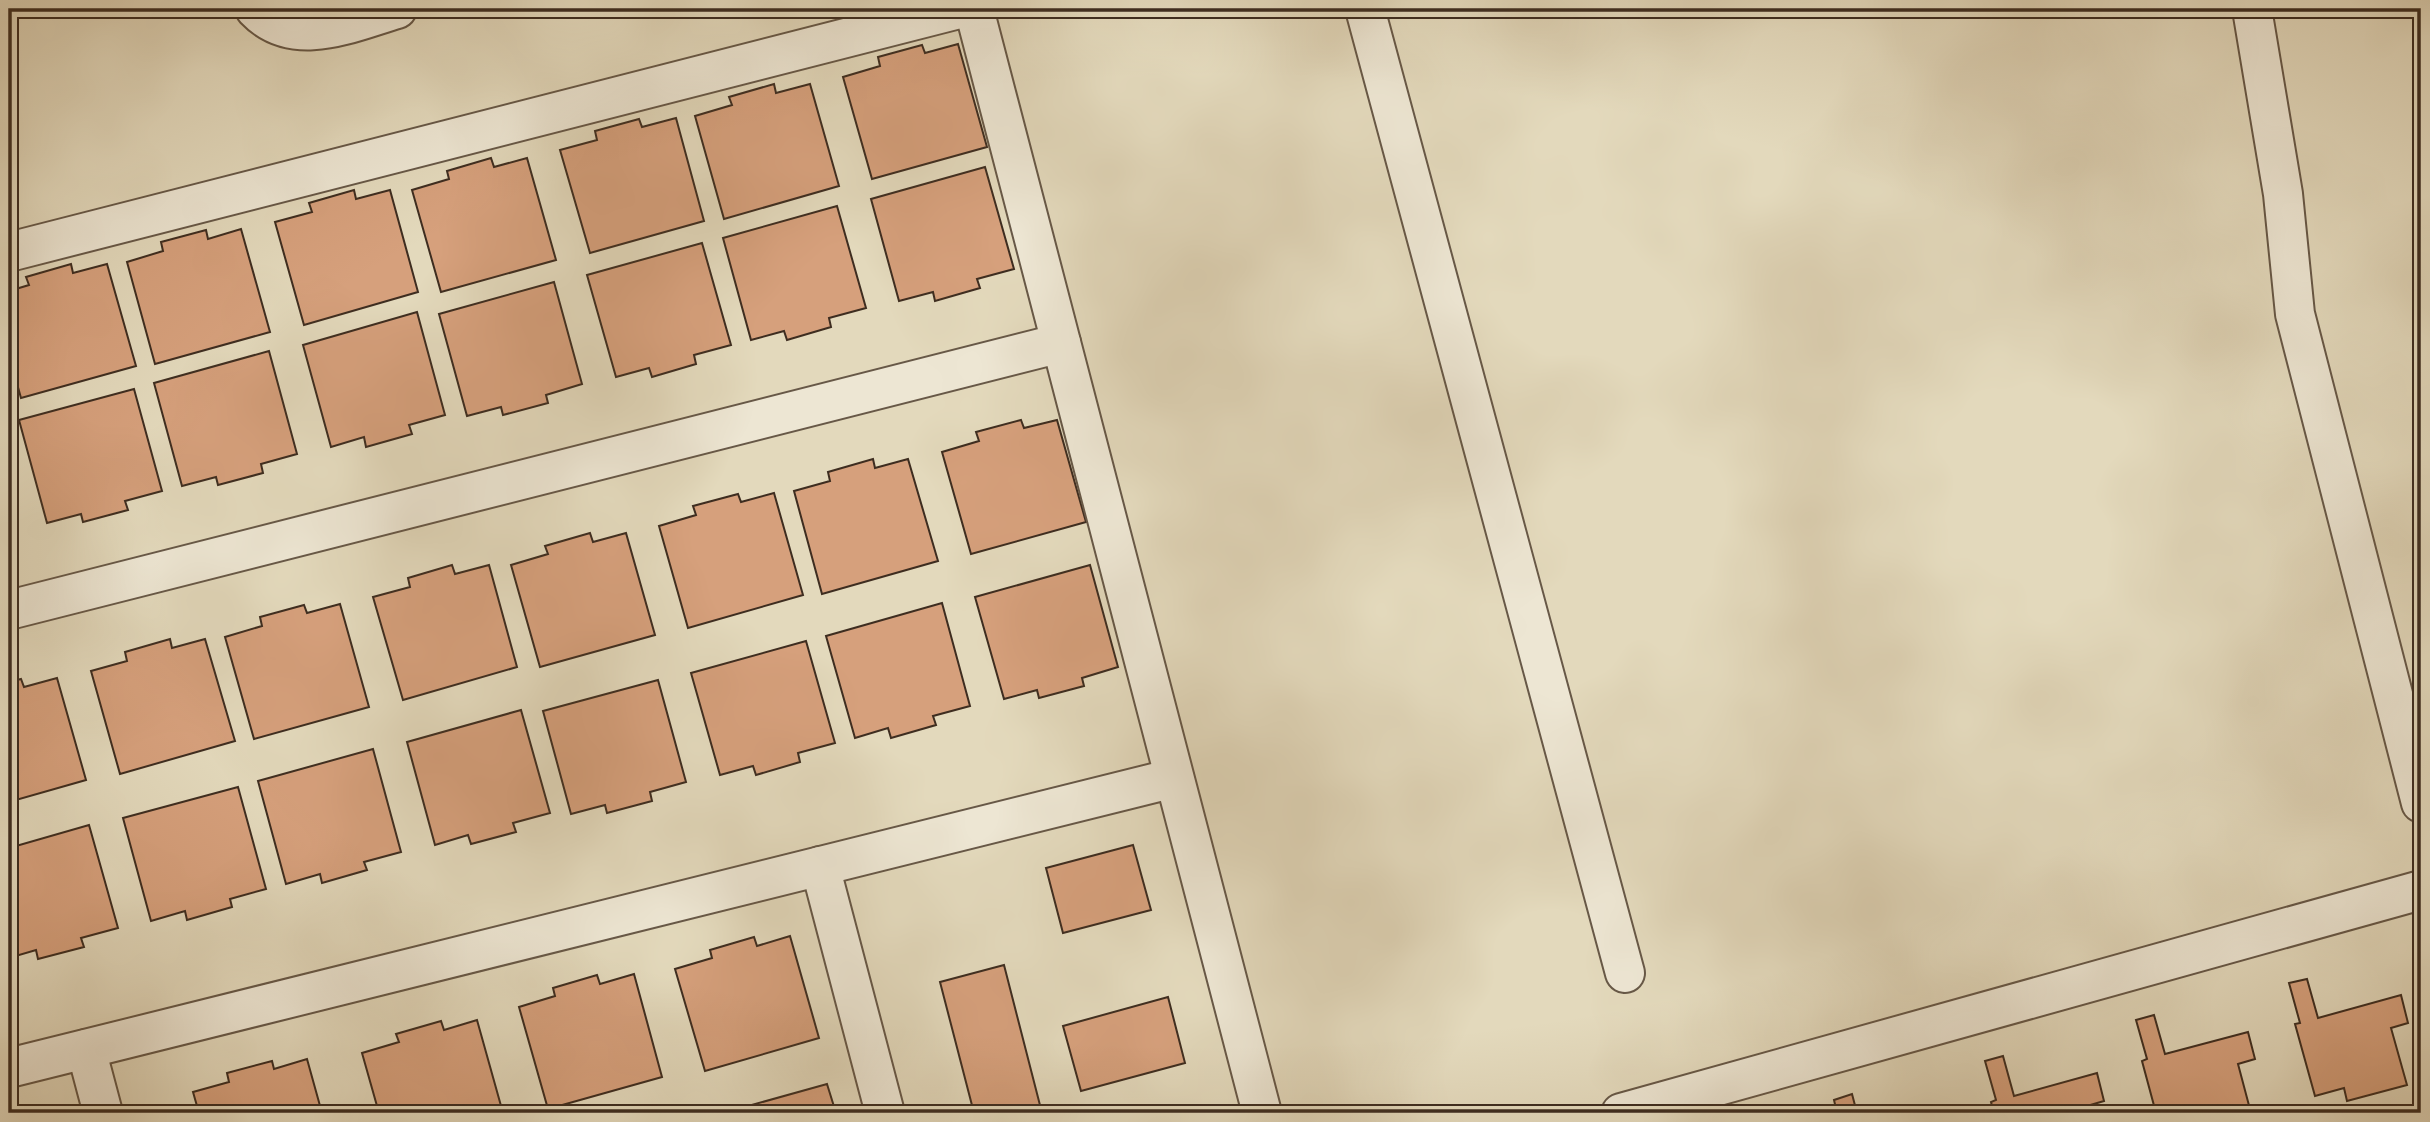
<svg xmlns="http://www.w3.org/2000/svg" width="2430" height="1122" font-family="'IM FELL French Canon',serif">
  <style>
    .building { fill: #d6a07c; stroke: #3e2d20; stroke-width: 2 }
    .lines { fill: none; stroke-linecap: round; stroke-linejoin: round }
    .minor-casing { stroke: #675847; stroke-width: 42 }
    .minor { stroke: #ede6d3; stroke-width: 38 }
  </style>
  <rect width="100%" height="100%" fill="#e3d9bc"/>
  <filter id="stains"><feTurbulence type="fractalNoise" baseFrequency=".00286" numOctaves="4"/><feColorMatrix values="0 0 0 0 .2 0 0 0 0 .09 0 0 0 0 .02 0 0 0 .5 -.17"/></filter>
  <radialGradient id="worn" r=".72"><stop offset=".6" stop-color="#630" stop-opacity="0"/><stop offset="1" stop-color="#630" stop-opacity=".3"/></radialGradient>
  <g class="building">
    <polygon points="958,44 987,147 872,179 843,77 880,66 878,57 922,45 925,53"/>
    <polygon points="774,84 776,93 810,84 839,186 724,219 695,116 732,105 729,97"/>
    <polygon points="676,118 704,221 590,253 560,150 597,140 595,131 639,119 642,127"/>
    <polygon points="491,158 494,167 527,158 556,260 441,292 412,190 449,179 447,171"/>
    <polygon points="985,167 1014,269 977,279 980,288 935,301 933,292 899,301 871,199"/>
    <polygon points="354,190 356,199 390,190 418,292 304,325 275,222 312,212 309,203"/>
    <polygon points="837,206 866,308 829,318 831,327 787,340 784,331 751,340 723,238"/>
    <polygon points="241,229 270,332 155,364 127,262 163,251 161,242 206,230 208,239"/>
    <polygon points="702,243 731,345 694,355 696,364 652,377 649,368 616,377 587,275"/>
    <polygon points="71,264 73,273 107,264 136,366 21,398 9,355 9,291 29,285 26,277"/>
    <polygon points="554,282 582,384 546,395 548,403 503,415 501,407 467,416 439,314"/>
    <polygon points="417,312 445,415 409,425 412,434 366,447 364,437 331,447 303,345"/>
    <polygon points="269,351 297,454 261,464 263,473 218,485 216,477 182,486 154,383"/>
    <polygon points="134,389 162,491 125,501 128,510 83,522 81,514 47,523 19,420"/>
    <polygon points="1021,420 1024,428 1057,420 1086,522 971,554 942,452 979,441 976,432"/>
    <polygon points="873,459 875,468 908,459 938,561 822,594 794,491 830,481 828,472"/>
    <polygon points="774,493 803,595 688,628 659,526 696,515 693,506 738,494 741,502"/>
    <polygon points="590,533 593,542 626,533 655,635 540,667 511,565 548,554 545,546"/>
    <polygon points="452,565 455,574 489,565 517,667 403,700 373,597 410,587 408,578"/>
    <polygon points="1090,565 1118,667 1082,678 1084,686 1039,698 1037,690 1004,699 975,597"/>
    <polygon points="942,603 970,706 933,716 936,725 891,738 888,728 855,738 826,636"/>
    <polygon points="340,604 369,707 254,739 225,637 262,626 260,617 304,605 307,613"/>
    <polygon points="170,639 172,648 205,639 235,741 120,774 91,671 127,661 125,652"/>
    <polygon points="806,641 835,743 798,753 800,762 756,775 753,766 720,775 691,673"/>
    <polygon points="57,678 86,780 9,802 9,682 21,679 24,687"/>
    <polygon points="658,680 686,782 650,792 652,801 607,813 605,805 571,814 543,711"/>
    <polygon points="521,710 550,813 513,823 516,832 471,844 468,835 435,845 407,742"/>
    <polygon points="373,749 401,852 364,862 367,870 322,883 320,874 286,884 258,781"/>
    <polygon points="238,787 266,889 230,899 232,907 187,920 185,911 151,921 123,818"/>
    <polygon points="89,825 118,928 81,938 84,947 38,959 36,950 9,958 9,848"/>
    <polygon points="1133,845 1151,910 1063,933 1046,868"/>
    <polygon points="790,936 819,1038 705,1071 675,969 712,958 710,950 754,937 757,946"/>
    <polygon points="1004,965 1042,1113 974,1113 940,982"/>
    <polygon points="634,974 662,1077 548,1109 519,1007 555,996 553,988 597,975 600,984"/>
    <polygon points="2307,979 2318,1018 2401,995 2408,1023 2391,1028 2407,1085 2347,1101 2344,1088 2315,1096 2295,1024 2300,1023 2289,983"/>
    <polygon points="1168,997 1185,1063 1081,1091 1063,1026"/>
    <polygon points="2154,1015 2165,1054 2248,1032 2255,1059 2238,1064 2251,1113 2156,1113 2142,1061 2147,1059 2136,1020"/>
    <polygon points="477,1020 503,1113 379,1113 362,1053 399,1042 396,1034 441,1021 444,1030"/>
    <polygon points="2003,1056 2014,1096 2097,1073 2104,1101 2087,1106 2089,1113 1994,1113 1991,1102 1996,1100 1985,1061"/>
    <polygon points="307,1059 322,1113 199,1113 193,1092 229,1082 227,1073 272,1061 274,1069"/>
    <polygon points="827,1084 836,1113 723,1113"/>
    <polygon points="1852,1094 1857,1113 1837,1113 1834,1100"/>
  </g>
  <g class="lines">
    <g class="minor-casing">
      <g id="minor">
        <path d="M255,9c39,41 97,13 142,0"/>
        <polyline points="974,9 1262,1113"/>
        <polyline points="1365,9 1625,973"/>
        <polyline points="2252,9 2283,194 2295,314 2421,803"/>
        <polyline points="9,252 959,9"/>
        <polyline points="9,610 1061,343"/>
        <polyline points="820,866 885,1113"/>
        <polyline points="86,1049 103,1113"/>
        <polyline points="9,1068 1174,778"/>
        <polyline points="1621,1113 2421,890"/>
      </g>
    </g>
    <use href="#minor" class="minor"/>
  </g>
  <rect width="2430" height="1122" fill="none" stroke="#e3d9bc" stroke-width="35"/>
  <rect x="10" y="10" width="2409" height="1101" fill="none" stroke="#3e2d20" stroke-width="3.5"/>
  <rect x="18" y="18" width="2395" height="1087" fill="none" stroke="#3e2d20" stroke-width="2"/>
  <rect width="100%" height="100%" filter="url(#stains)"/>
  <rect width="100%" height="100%" fill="url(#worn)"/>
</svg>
